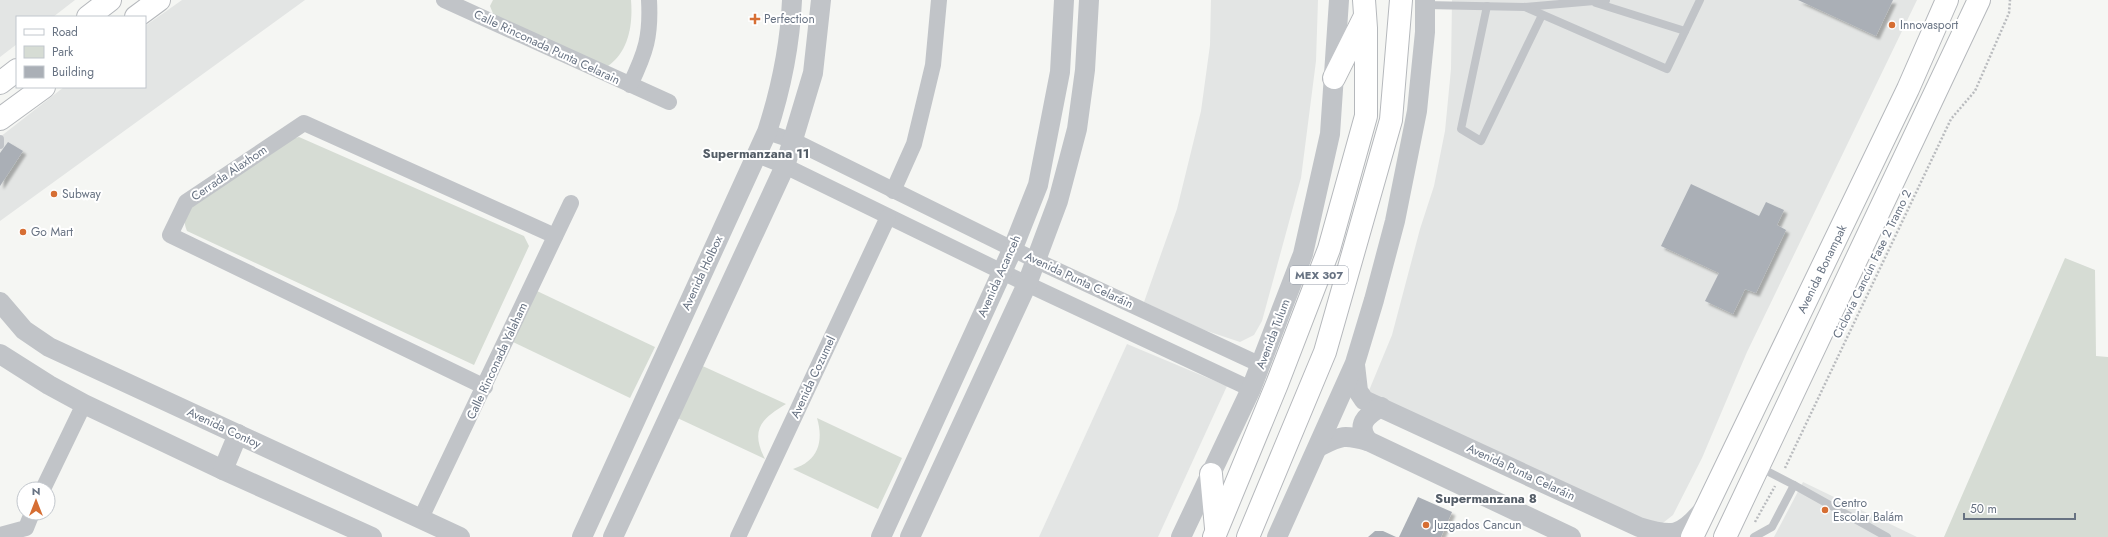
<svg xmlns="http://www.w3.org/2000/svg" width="2108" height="537" font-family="Jost,sans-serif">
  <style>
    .built { fill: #e3e5e4 }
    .green { fill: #d6dcd4 }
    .building { fill: #aaafb6; filter: url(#shadow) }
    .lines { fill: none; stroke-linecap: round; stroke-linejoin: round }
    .primary-casing { stroke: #b5b8bc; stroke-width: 24 }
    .path { stroke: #b9bbbe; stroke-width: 2.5; stroke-dasharray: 2 2; stroke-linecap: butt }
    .service { stroke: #c1c4c8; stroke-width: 8 }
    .minor { stroke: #c1c4c8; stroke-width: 16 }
    .tertiary { stroke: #c1c4c8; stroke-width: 20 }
    .primary { stroke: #fff; stroke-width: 22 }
    .poi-dot { fill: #d66e33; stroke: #fff; stroke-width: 1.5 }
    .labels { text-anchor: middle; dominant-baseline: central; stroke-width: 4; stroke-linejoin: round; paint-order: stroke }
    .shield { fill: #fff; stroke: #959ca8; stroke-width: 1 }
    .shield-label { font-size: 11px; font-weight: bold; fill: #677282 }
    .poi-label { font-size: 12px; fill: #677282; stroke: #fff; text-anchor: start }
    .street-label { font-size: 12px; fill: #677282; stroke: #fff }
    .neighbourhood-label { font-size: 13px; font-weight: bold; fill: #545d67; stroke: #fff }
  </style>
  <defs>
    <filter id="shadow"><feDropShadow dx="3.5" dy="3.5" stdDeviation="1" flood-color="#0004"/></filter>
  </defs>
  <rect width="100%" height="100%" fill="#f5f6f3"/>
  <g class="built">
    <polygon points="0,0 75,0 53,17 17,17 17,44 0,57"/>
    <polygon points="182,0 305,0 0,221 0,137 64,87 145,87 145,26"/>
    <polygon points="1211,0 1318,0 1316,61 1301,178 1262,321 1254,335 1240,342 1204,330 1144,302 1177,209 1201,111 1210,45"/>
    <polygon points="1452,0 1917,0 1747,352 1702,458 1673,515 1659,526 1368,393 1392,335 1420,229 1434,186 1445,131 1451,69"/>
    <polygon points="1127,344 1227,386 1158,537 1039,537"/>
    <polygon points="1803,482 1917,537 1774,537"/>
  </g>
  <g class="green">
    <path d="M493,0h138c2,24 -2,51 -23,66l-12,-2 -102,-48 -4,-10z"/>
    <path d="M299,137l225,99 5,10 -55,119 -287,-134c-5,-11 -1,-18 4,-28l100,-64z"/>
    <polygon points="2065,258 2095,270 2096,356 2108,357 2108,537 1944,537"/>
    <polygon points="537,291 655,347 630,398 513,342"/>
    <path d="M696,363l90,41c-25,15 -36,26 -21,55l-94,-44z"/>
    <path d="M817,418l85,40 -24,51 -85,-40c25,-8 31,-27 24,-51z"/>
  </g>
  <g class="building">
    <polygon points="1798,0 1893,0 1876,36"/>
    <polygon points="8,142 23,151 0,186 0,153"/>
    <polygon points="1691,184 1759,216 1766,202 1784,210 1777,225 1786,230 1756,293 1745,289 1733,314 1705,301 1719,273 1661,246"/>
    <polygon points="1418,497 1452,512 1441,537 1399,537"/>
    <polygon points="1375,531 1383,531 1396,537 1368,537"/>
  </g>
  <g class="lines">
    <g class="primary-casing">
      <g id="primary">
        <polyline points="88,17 110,0"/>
        <polyline points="136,17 159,0"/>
        <polyline points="1334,78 1364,18"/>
        <polyline points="0,83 17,70"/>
        <polyline points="0,119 44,87"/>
        <polyline points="1211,474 1216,528"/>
        <polyline points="1214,537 1277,384 1329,249 1366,116 1366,28 1364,0"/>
        <polyline points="1248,537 1325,352 1391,120 1401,0"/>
        <polyline points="1692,537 1908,89 1947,0"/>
        <polyline points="1725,537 1979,0"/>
      </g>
    </g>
    <g class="path">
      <polyline points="1785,468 1951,119 1975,91 2009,13 2010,0"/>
      <polyline points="1755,522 1775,486"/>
    </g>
    <g class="service">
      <polyline points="1596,3 1685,31"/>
      <polyline points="1425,5 1525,7 1606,0"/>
      <polyline points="1487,6 1461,129 1481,141 1542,15"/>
      <polyline points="1525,7 1667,69 1700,0"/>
      <polyline points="0,139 0,145"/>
      <polyline points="1759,467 1794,485 1887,537"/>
      <polyline points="1754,537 1772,527 1794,485"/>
    </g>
    <g class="minor">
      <polyline points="444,0 669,102"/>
      <path d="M630,85c16,-33 21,-49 19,-85"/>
      <polyline points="767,132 794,141 1035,260 1261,365"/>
      <polyline points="757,155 785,166 1027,284 1251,389"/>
      <polyline points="893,191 914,144 933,65 939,0"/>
      <polyline points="485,387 170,235 186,202 304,123 555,236"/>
      <polyline points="43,489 84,404"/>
      <polyline points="421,518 571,203"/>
      <polyline points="0,535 26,528 32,513"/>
      <polyline points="738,537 888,217"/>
    </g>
    <g class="tertiary">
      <polyline points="0,302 24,330 49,347 460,537"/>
      <polyline points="0,354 49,385 84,404 223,470 372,537"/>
      <path d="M1355,365l3,26 6,9 275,127c33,10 42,10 64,-17"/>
      <path d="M1368,441c-12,-16 -3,-25 13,-34"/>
      <path d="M1318,447c23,-11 25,-13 50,-6l203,96"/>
      <polyline points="223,470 238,434"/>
      <path d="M582,537l185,-405c14,-43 23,-87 25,-132"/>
      <polyline points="613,537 785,166 813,73 821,0"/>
      <polyline points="881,537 1013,248 1038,185 1060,72 1064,0"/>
      <polyline points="910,537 1027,284 1058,201 1077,129 1085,70 1089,0"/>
      <polyline points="1181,537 1251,389 1303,254 1330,134 1339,0"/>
      <polyline points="1277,537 1355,363 1374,300 1395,221 1417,111 1425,32 1425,0"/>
    </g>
    <use href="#primary" class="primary"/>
  </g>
  <g class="poi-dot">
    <path d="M753 13h4v4h4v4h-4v4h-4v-4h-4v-4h4z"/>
    <circle cx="1892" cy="25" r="4"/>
    <circle cx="54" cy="194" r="4"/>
    <circle cx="23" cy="232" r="4"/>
    <circle cx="1825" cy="510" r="4"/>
    <circle cx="1426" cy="525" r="4"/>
  </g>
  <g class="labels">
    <rect class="shield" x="1290" y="266" width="58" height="18" rx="3"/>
    <g class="shield-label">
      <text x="1319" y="275">MEX 307</text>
    </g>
    <g class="poi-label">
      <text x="764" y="19">Perfection</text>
      <text x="1900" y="25">Innovasport</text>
      <text x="62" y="194">Subway</text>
      <text x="31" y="232">Go Mart</text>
      <text x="1833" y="503">Centro<tspan x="1833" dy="14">Escolar Balám</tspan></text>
      <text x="1434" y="525">Juzgados Cancun</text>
    </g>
    <g class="street-label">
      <text transform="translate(547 47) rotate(25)">Calle Rinconada Punta Celarain</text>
      <text transform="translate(229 173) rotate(-34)">Cerrada Alaxhom</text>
      <text transform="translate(1872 264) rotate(-64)">Ciclovía Cancún Fase 2 Tramo 2</text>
      <text transform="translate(1822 269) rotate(-64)">Avenida Bonampak</text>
      <text transform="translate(702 273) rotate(-65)">Avenida Holbox</text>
      <text transform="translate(999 276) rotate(-66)">Avenida Acanceh</text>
      <text transform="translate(1079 280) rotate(25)">Avenida Punta Celaráin</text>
      <text transform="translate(1273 334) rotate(-69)">Avenida Tulum</text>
      <text transform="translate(497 361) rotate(-65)">Calle Rinconada Yalaham</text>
      <text transform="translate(813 377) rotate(-65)">Avenida Cozumel</text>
      <text transform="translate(224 428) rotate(25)">Avenida Contoy</text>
      <text transform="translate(1521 472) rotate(25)">Avenida Punta Celaráin</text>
    </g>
    <g class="neighbourhood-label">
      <text x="756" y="153">Supermanzana 11</text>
      <text x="1486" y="498">Supermanzana 8</text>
    </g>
  </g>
  <rect x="16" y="16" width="130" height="72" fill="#ffffff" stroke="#c2c7cd"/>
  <rect x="24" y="29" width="20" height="6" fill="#ffffff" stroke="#c2c7cd"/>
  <text x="52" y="36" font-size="12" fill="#677282">Road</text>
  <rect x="24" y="46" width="20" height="12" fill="#d6dcd4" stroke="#c2c7cd"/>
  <text x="52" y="56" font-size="12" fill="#677282">Park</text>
  <rect x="24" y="66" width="20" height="12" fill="#aaafb6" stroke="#c2c7cd"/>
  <text x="52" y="76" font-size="12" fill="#677282">Building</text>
  <g transform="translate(36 501)"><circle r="19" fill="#ffffff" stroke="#c2c7cd"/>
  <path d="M0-3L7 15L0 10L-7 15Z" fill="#d66e33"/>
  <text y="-6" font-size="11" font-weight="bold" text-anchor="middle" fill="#677282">N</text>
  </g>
  <path d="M1964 513v6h111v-6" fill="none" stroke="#677282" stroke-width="2"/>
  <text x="1970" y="513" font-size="12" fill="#677282" stroke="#ffffff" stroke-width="3" paint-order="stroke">50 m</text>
</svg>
